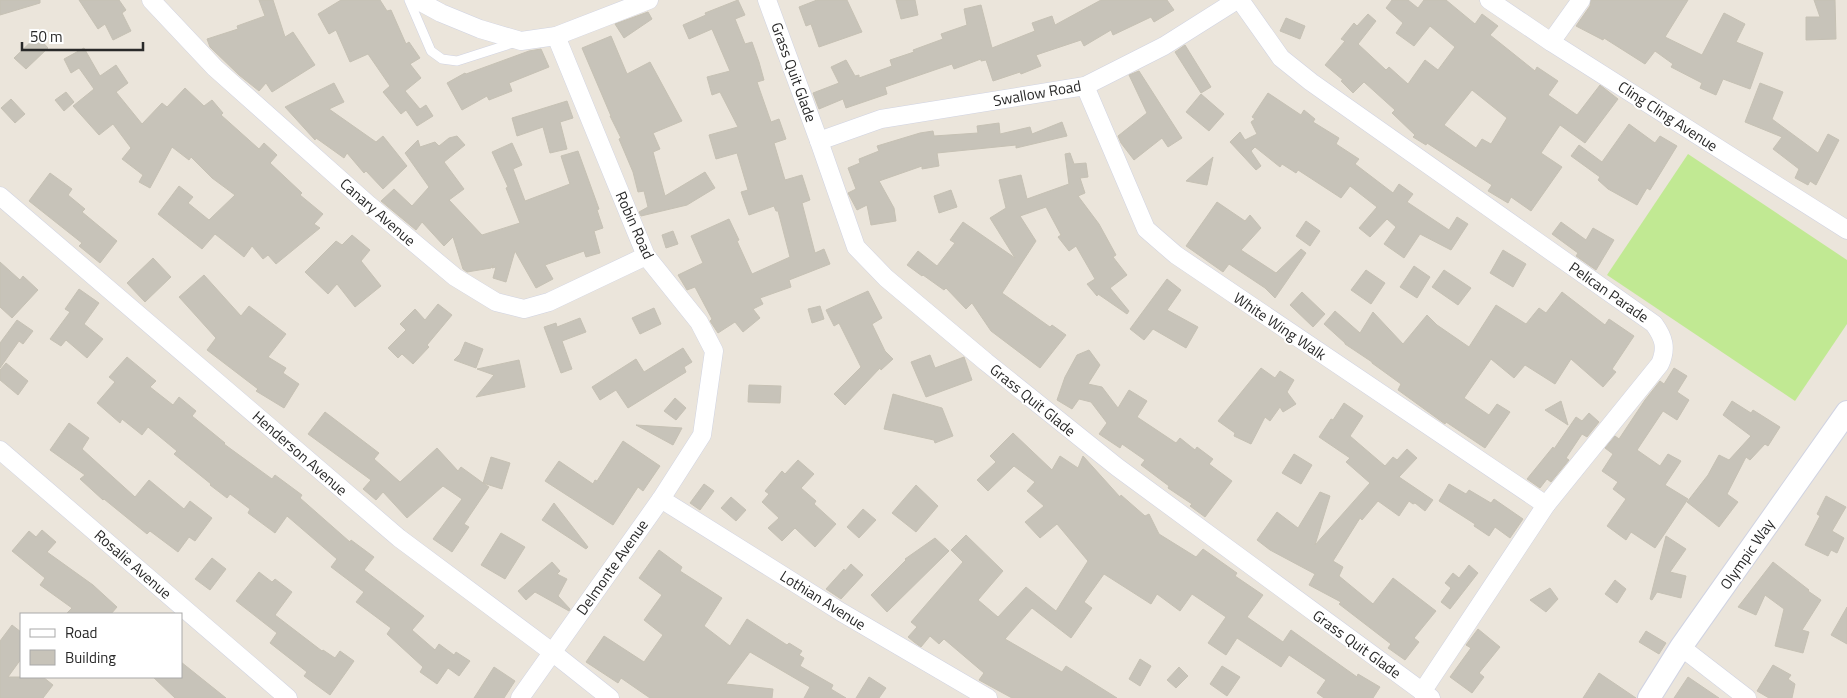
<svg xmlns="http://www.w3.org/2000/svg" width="1847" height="698" font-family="'Titillium Web',sans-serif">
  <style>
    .pitch { fill: #c1e993 }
    .building { fill: #c7c3b9; stroke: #c6c1b4; fill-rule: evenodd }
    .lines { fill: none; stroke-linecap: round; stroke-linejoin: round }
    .service-casing { stroke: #d0d3e2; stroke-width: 10 }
    .minor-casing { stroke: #d0d3e2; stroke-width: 19 }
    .tertiary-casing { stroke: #d0d3e2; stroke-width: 24 }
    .service { stroke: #fff; stroke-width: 9 }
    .minor { stroke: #fff; stroke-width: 18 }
    .tertiary { stroke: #fff; stroke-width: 22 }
    .labels { text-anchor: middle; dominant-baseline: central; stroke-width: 4; stroke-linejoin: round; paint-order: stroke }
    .street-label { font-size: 15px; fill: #292929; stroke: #fff }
  </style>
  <rect width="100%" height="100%" fill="#ebe5db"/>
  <polygon class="pitch" points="1688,154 1847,260 1847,324 1795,401 1607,275"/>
  <g class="building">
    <polygon points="0,0 40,0 40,3 0,15"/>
    <polygon points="79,0 119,0 126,10 122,13 131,31 113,40 105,24 98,29"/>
    <polygon points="259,0 273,0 285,37 293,32 315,65 272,92 266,83 259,91 239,75 210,47 207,39 238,29 237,26 265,16"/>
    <polygon points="341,0 380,0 387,11 391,10 406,44 409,42 420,58 410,64 421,78 405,91 420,109 426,105 433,116 417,126 406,110 401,114 383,92 390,86 368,54 350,62 336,30 329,34 318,14"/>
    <polygon points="738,0 745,15 735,19 745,44 752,42 759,62 764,80 757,82 771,122 779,119 786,139 774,143 785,180 802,175 810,200 802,203 815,253 824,249 830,264 789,280 791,287 760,298 763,304 753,309 760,318 743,332 735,322 718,333 710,321 712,319 695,287 687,290 678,275 703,263 691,236 729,219 739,240 737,241 752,274 790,257 778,211 776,211 774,206 749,215 741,192 748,190 737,153 716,159 709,135 738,127 720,92 712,95 707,77 730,71 712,29 689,39 683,25 706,15 705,13"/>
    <polygon points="817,0 847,0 862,32 819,47 811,24 806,26 799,7"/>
    <polygon points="896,0 915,0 918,15 901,19"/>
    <polygon points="1101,0 1167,0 1174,10 1154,22 1151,17 1113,35 1111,30 1084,46 1081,40 1036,55 1041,66 1021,74 1020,72 993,81 986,60 981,61 981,59 954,69 952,64 885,87 887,94 846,108 843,99 819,109 813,93 839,83 831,67 846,60 855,76 859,75 859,78 892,66 890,60 914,52 913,50 943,39 941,34 967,25 964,9 981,5 992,48 1035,31 1032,23 1052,16 1055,25"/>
    <path d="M1392,0h16l10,8 6,-8h22l29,24 7,-10 16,12 -8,9 45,36 2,-4 21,14 -10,14 29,20 23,-30 18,14 -33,44 -25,-18 -19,28 21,14 -31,44 -20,-14 -3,6 -20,-12 4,-6 -65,-42 -1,2 -13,-8 2,-2 -23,-22 3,-3 -31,-28 -11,11 -12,-12 2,-1 -18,-15 20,-24 -4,-2 13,-16 3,3 11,-12 8,7 -18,23 28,26 3,-3 19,17 17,-24 13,10 17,-23 -25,-21 -16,20 -18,-13 7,-10 -17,-15zM1472,90l35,28 -16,26 -9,-5 -6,9 -32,-23z"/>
    <polygon points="1591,0 1688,0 1665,37 1702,55 1724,13 1745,24 1736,42 1763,53 1750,89 1723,79 1716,95 1700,88 1702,83 1671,67 1673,64 1655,51 1645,64 1604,38 1603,40 1576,26 1590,6"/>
    <polygon points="1814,0 1835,0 1836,39 1806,40 1806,17 1820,17"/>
    <polygon points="648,12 652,19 624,38 615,24"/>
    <polygon points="1286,18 1305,26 1300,39 1280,31"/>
    <polygon points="37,36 48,48 26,69 14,58"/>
    <polygon points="611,36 627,74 650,62 682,121 653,133 660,149 653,152 665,196 705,172 715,188 687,205 641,216 639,212 648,207 644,191 638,192 633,172 619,139 621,138 610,116 611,116 582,48"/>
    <polygon points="1185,45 1211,87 1201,93 1175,52"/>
    <polygon points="84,48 100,76 116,65 128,83 116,92 142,124 162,103 167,107 185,88 204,106 212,100 223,113 221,115 259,149 264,143 277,155 270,163 302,193 300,195 323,214 314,224 320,228 276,264 268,255 263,259 252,246 244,257 215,234 202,249 158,214 179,186 193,197 188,203 209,220 235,195 212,178 191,157 189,160 172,147 150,188 139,182 143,175 122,159 131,148 113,124 99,135 73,106 94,89 79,68 71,73 64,59"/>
    <polygon points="541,49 549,67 509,83 512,91 489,100 487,96 462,110 447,83 465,73 466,74 529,51"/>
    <polygon points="1139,71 1182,138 1168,147 1162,138 1134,160 1121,143 1118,136 1147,113 1129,75"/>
    <polygon points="334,83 344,102 329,109 376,142 383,136 407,166 383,189 366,171 364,173 347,153 344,158 316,138 315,140 285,107"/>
    <polygon points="1760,83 1783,92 1772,119 1818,153 1828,134 1839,140 1816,185 1810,181 1808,185 1795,178 1799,169 1773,149 1782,137 1745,122"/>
    <polygon points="66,92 74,102 64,111 55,100"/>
    <polygon points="1268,93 1301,115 1304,110 1315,119 1313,122 1339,138 1336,144 1359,159 1355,164 1393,193 1399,184 1413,194 1407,202 1449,230 1457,217 1468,224 1451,250 1420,234 1404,258 1384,244 1396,227 1387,219 1370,237 1359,228 1377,207 1350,186 1341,198 1298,170 1296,173 1282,164 1280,167 1255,147 1251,151 1261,166 1256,170 1230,142 1240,132 1245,140 1257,134 1251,122 1255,119 1252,117"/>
    <polygon points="1201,94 1224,114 1209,131 1186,112"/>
    <polygon points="11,99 25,114 15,123 1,108"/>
    <polygon points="567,101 573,118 560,122 567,149 550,153 543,127 517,136 512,118"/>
    <polygon points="1062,122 1067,136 1016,148 1016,145 937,153 939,166 922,169 922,166 879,181 894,208 896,221 871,225 867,205 857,210 848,193 856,189 848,168 860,163 859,159 879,151 877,146 920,133 933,131 934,136 978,133 977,126 999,123 1000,134 1030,127 1032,134"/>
    <polygon points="1629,124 1655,143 1660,136 1677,146 1650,190 1647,188 1637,205 1608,189 1598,180 1600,177 1571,156 1579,145 1602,162"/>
    <polygon points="457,136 465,145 444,162 464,189 449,200 482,235 520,223 506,188 508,187 492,152 512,143 522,165 513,169 525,201 570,184 561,156 578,151 599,209 597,210 603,228 594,231 600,253 586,257 584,251 545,265 553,279 536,288 515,251 506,282 493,278 496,267 492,268 493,265 491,268 467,272 463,269 453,237 444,246 422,222 416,230 381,201 394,189 412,206 429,187 405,153 418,140 420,147 435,142 439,146 449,138"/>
    <polygon points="1070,153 1074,164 1086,163 1088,177 1080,178 1085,193 1078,196 1099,224 1116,255 1113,257 1127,275 1110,288 1129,311 1127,314 1098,294 1097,296 1087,284 1095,279 1076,246 1069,251 1058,237 1061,235 1046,207 1020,216 1036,241 1002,293 1050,327 1052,325 1066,335 1040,368 991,331 972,303 966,309 946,288 944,290 923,275 922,276 907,265 918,251 937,266 955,243 950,240 963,222 1015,258 990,218 1006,208 999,180 1021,175 1027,199 1069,184 1065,154"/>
    <polygon points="1213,157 1207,185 1186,181"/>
    <polygon points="50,173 72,189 68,195 85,209 82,212 117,241 100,263 79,246 82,243 29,201"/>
    <polygon points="951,190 957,207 939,213 934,196"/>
    <polygon points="1217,202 1245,221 1250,215 1261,228 1241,250 1276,273 1301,249 1306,253 1275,298 1265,288 1229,264 1223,272 1186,246"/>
    <polygon points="1306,221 1320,231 1310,246 1296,236"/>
    <polygon points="1561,222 1586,240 1593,228 1614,240 1596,270 1576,256 1578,253 1552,234"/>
    <polygon points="673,231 678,244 666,248 662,235"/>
    <polygon points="352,235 370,250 361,261 381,286 355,307 337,284 328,294 305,272 336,241 342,245"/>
    <polygon points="1503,250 1526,264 1513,287 1490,273"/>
    <polygon points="153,258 171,277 145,302 127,283"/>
    <polygon points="0,262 20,280 23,276 38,290 12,318 0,307"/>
    <polygon points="1414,266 1430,277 1417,298 1400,287"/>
    <polygon points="1366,270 1385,283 1371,304 1351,290"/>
    <polygon points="1444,270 1471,288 1458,305 1432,287"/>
    <polygon points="204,275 241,316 249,306 286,334 268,357 286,368 283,373 299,384 284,408 256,391 258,389 207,350 216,338 179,297"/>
    <polygon points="1167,279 1181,290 1167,310 1198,327 1186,348 1153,329 1144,340 1130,329"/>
    <polygon points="79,289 99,303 84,324 103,339 87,358 66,340 61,346 50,339 70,312 65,309"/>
    <polygon points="868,291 882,318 872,324 885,351 893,359 881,370 880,368 845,405 834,394 861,367 839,323 834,326 826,310"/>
    <polygon points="1302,292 1325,314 1313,327 1290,305"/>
    <polygon points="1562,292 1605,325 1609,319 1634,336 1612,369 1616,372 1603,387 1571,359 1555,384 1525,365 1514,378 1491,359 1464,398 1489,415 1497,404 1510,412 1485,448 1446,422 1445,424 1398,390 1401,384 1372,363 1372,362 1345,344 1345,343 1324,324 1335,311 1360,333 1373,312 1403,344 1427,315 1437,325 1469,347 1496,305 1526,324 1539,308 1546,313"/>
    <polygon points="438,304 452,315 427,345 429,347 413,364 402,354 398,358 388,348 406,330 400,324 415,309 425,320"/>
    <polygon points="820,306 824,319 812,323 808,309"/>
    <polygon points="654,308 661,324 640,334 632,318"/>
    <polygon points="580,318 586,332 562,341 572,369 561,373 544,327 556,323 557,327"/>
    <polygon points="17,320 33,331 23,344 19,341 0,368 0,343"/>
    <polygon points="465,342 483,349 476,368 454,360 460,354"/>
    <polygon points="683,348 692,362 684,367 686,372 628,408 616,390 600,400 592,387 636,359 644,372"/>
    <polygon points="1089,350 1100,365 1088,384 1102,387 1118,408 1129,390 1147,401 1137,417 1176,443 1180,438 1195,450 1197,447 1213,459 1209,464 1232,481 1205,517 1190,506 1192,504 1168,488 1169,486 1141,465 1145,460 1122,444 1120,448 1099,434 1107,423 1091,402 1079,399 1072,409 1057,400 1065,377 1077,355"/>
    <polygon points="930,355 935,368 964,357 972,380 926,397 911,362"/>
    <polygon points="127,357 156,381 150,387 173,405 179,397 196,411 192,416 225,443 224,444 272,479 275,475 302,495 300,498 350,542 351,540 374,557 364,570 424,616 412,630 435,650 439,644 454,655 456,652 470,661 459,676 448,668 437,684 420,672 423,667 387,634 391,628 356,602 364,592 331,567 337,559 287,516 275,533 248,513 250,509 230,494 227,498 210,485 211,484 174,454 177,451 148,427 142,435 122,419 120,423 97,403 115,382 109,377"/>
    <polygon points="519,360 525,387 476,397 494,375 477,369"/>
    <polygon points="6,363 28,381 18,395 0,380 0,370"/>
    <polygon points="1261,368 1275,378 1280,371 1294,380 1287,392 1296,404 1283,412 1280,407 1270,421 1265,417 1251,444 1234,436 1235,433 1218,421"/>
    <polygon points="1674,368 1687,376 1677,392 1689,400 1677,420 1663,411 1637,450 1660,466 1668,454 1681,461 1665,485 1688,499 1655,548 1631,532 1626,540 1607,526 1626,499 1613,489 1618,482 1602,471 1613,454 1605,448 1615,436 1619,439 1645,400 1660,381 1664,384"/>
    <polygon points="749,385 781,386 780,403 748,402"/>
    <polygon points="893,394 942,408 953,436 935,443 934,440 884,429"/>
    <polygon points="675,398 686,408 676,420 664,411"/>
    <polygon points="1561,401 1568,425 1545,410"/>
    <polygon points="1732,401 1751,413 1753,410 1780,427 1768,446 1765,444 1750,460 1746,457 1727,494 1738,502 1719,527 1687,502 1708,475 1719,455 1729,460 1751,436 1723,415"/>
    <polygon points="1344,403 1363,416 1350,436 1385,466 1393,457 1397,460 1407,449 1417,458 1399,477 1433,500 1425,511 1415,503 1413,504 1409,501 1399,516 1378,501 1362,520 1360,518 1333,561 1343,567 1339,576 1373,604 1393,578 1436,611 1414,638 1419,642 1405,660 1388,648 1391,644 1339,604 1341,602 1309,585 1315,574 1270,550 1257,540 1277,512 1298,528 1320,492 1330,496 1315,545 1370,483 1346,462 1350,458 1319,437 1331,419 1333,420"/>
    <polygon points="325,412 379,453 374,459 400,482 437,448 458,471 461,467 483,483 491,457 510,463 502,489 483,483 489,487 464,524 469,527 452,552 433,539 462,499 443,486 407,518 383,492 376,500 363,489 371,480 308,434"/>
    <polygon points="1589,413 1599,422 1587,437 1582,434 1566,458 1569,460 1551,482 1547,479 1540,488 1527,479 1553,447 1554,449 1576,417 1582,421"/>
    <polygon points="69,423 89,438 82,449 135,497 149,480 184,509 190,501 212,518 195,541 189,537 178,552 150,531 147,534 104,499 103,500 80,479 85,475 50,450"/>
    <polygon points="636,425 682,428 673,445"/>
    <polygon points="1013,433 1052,470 1060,456 1078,468 1083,456 1120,497 1121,495 1145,516 1149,514 1159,534 1196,557 1203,549 1237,573 1235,576 1263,595 1247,617 1283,642 1291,630 1357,677 1358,674 1380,687 1373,698 1324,698 1317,693 1326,680 1289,655 1281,667 1237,638 1226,655 1208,643 1226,617 1192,594 1180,611 1157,594 1151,604 1104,574 1084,602 1092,608 1071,638 1032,608 1005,639 1062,672 1066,666 1117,698 1012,698 979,680 984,673 944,639 939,644 930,636 921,647 914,642 908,637 917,627 911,622 963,562 951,550 966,535 1003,571 978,600 998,617 1026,587 1056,611 1088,561 1057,524 1040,538 1025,522 1044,506 1027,491 1035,482 1014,466 988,491 977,480 996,462 990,456"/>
    <polygon points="623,441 660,466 643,491 638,487 613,525 545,481 559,461 593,484 595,480 597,481"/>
    <polygon points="1294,454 1312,465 1301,484 1282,473"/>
    <polygon points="798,460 814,474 801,488 816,501 814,504 836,524 815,547 795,528 782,541 768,528 779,518 762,502 769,494 765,491 782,471 785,474"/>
    <polygon points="704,484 714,491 700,510 690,503"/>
    <polygon points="1449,484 1466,494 1469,490 1491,503 1494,499 1523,519 1510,538 1495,527 1489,536 1474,526 1475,524 1439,501"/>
    <polygon points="916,485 938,506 916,532 892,513"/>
    <polygon points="1826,496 1846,507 1832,531 1844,538 1837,553 1831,550 1828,556 1805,545 1820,516 1817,514"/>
    <polygon points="731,497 746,510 736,521 721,508"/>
    <polygon points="554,503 588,547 586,549 542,520"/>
    <polygon points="863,509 876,520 859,538 847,527"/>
    <polygon points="42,530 56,542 47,552 93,585 117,607 111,614 66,614 72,608 40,585 45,578 12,551 29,531 36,537"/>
    <polygon points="501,533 525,547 505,579 481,565"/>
    <polygon points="1666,536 1686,549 1670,572 1686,576 1681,598 1657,592 1652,600 1650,599"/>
    <polygon points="935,538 949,551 887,612 871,595 906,560 905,559"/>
    <polygon points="659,550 682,567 680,571 722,598 704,626 730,646 747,619 787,645 789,643 802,651 799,655 804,658 800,666 833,685 831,689 846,698 804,698 810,687 750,652 726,684 773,689 772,698 650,698 621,678 618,683 586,662 604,636 644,662 663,635 644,620 662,595 639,578"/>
    <polygon points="212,558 226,569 210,590 195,579"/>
    <polygon points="552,562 560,571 557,574 567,579 558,596 570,609 569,611 535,592 526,600 518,591"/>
    <polygon points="1773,562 1809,590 1808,591 1821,600 1802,630 1809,632 1803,653 1775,646 1784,609 1765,595 1756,615 1738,607"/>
    <polygon points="851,564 863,575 841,599 826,589 844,569 845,571"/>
    <polygon points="1469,565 1478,573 1450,609 1441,602 1451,588 1445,583 1453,573 1459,578"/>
    <polygon points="259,572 272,582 275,579 292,592 275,615 322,651 323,650 335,658 340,651 354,661 330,695 304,676 307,672 270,643 277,633 236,601"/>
    <polygon points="1615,580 1626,589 1617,603 1605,594"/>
    <polygon points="1550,588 1558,599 1546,612 1530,600"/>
    <polygon points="1847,607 1847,644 1831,635"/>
    <polygon points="12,625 21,632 21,659 8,677 43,677 53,685 43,698 0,698 0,641"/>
    <polygon points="1478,629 1500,647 1479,673 1484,677 1472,693 1450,677 1471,648 1466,645"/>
    <polygon points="1646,631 1666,643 1659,654 1639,642"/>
    <polygon points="1140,659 1151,666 1140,686 1129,679"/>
    <polygon points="181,662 226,698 175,698 153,677 181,677"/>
    <polygon points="1773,665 1791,675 1788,679 1795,684 1792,698 1769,698 1757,691"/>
    <polygon points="1222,666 1240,677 1227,696 1210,684"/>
    <polygon points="494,667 515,681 504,698 474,698"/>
    <polygon points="1179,667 1188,676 1176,688 1167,680"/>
    <polygon points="1599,673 1636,698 1583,698"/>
    <polygon points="869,677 886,688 879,698 856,698"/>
    <polygon points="1688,677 1719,698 1674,698"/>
  </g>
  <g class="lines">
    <g class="service-casing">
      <polyline id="service" points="409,0 431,51 442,59 457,61 516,42"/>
    </g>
    <g class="minor-casing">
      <g id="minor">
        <polyline points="151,0 215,68 369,205 455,277 496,302 524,309 549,302 646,256"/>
        <polyline points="417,0 441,13 480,29 521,41 556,36 649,0"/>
        <polyline points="767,0 819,141 856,247 886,278 986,362 1117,467 1431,698"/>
        <path d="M1240,0l41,58 30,24 343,242c10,14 13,24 6,40l-114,141 -124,187"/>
        <polyline points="1489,0 1551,42 1847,230"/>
        <polyline points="1551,42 1581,0"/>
        <polyline points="1085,86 1146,229 1176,255 1546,505"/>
        <polyline points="819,141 881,119 1085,86 1164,46 1237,0"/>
        <polyline points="0,196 399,538 552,652 610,698"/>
        <polyline points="0,450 288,698"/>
        <polyline points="661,499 841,612 988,698"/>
        <polyline points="1681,647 1747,698"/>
        <polyline points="520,698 661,499 702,435 714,351 699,322 646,256 556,36"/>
      </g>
    </g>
    <g class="tertiary-casing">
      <polyline id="tertiary" points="1649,698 1681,647 1847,412"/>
    </g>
    <use href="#service" class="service"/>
    <use href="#minor" class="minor"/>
    <use href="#tertiary" class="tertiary"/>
  </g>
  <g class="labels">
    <g class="street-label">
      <text transform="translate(794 72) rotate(70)">Grass Quit Glade</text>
      <text transform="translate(1037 93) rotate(-10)">Swallow Road</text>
      <text transform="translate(1668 116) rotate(33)">Cling Cling Avenue</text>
      <text transform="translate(378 212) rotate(41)">Canary Avenue</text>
      <text transform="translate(635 225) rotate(66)">Robin Road</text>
      <text transform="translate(1609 292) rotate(35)">Pelican Parade</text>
      <text transform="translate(1280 326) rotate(34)">White Wing Walk</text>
      <text transform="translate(1033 400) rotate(39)">Grass Quit Glade</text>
      <text transform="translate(300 453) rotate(41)">Henderson Avenue</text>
      <text transform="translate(1747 554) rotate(-55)">Olympic Way</text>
      <text transform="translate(133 564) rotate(41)">Rosalie Avenue</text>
      <text transform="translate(612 567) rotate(-55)">Delmonte Avenue</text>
      <text transform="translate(823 600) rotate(32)">Lothian Avenue</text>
      <text transform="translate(1357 644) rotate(36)">Grass Quit Glade</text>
    </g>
  </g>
  <rect x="20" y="613" width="162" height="65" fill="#ffffff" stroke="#a9a9a9"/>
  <rect x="30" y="629" width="25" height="8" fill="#ffffff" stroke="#a9a9a9"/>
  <text x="65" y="638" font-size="15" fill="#292929">Road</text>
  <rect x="30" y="650" width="25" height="15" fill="#c7c3b9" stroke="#a9a9a9"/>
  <text x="65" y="663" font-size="15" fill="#292929">Building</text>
  <path d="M22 42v8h121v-8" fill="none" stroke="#292929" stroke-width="2.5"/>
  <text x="30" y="42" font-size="15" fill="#292929" stroke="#ffffff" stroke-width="4" paint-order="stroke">50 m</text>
</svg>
